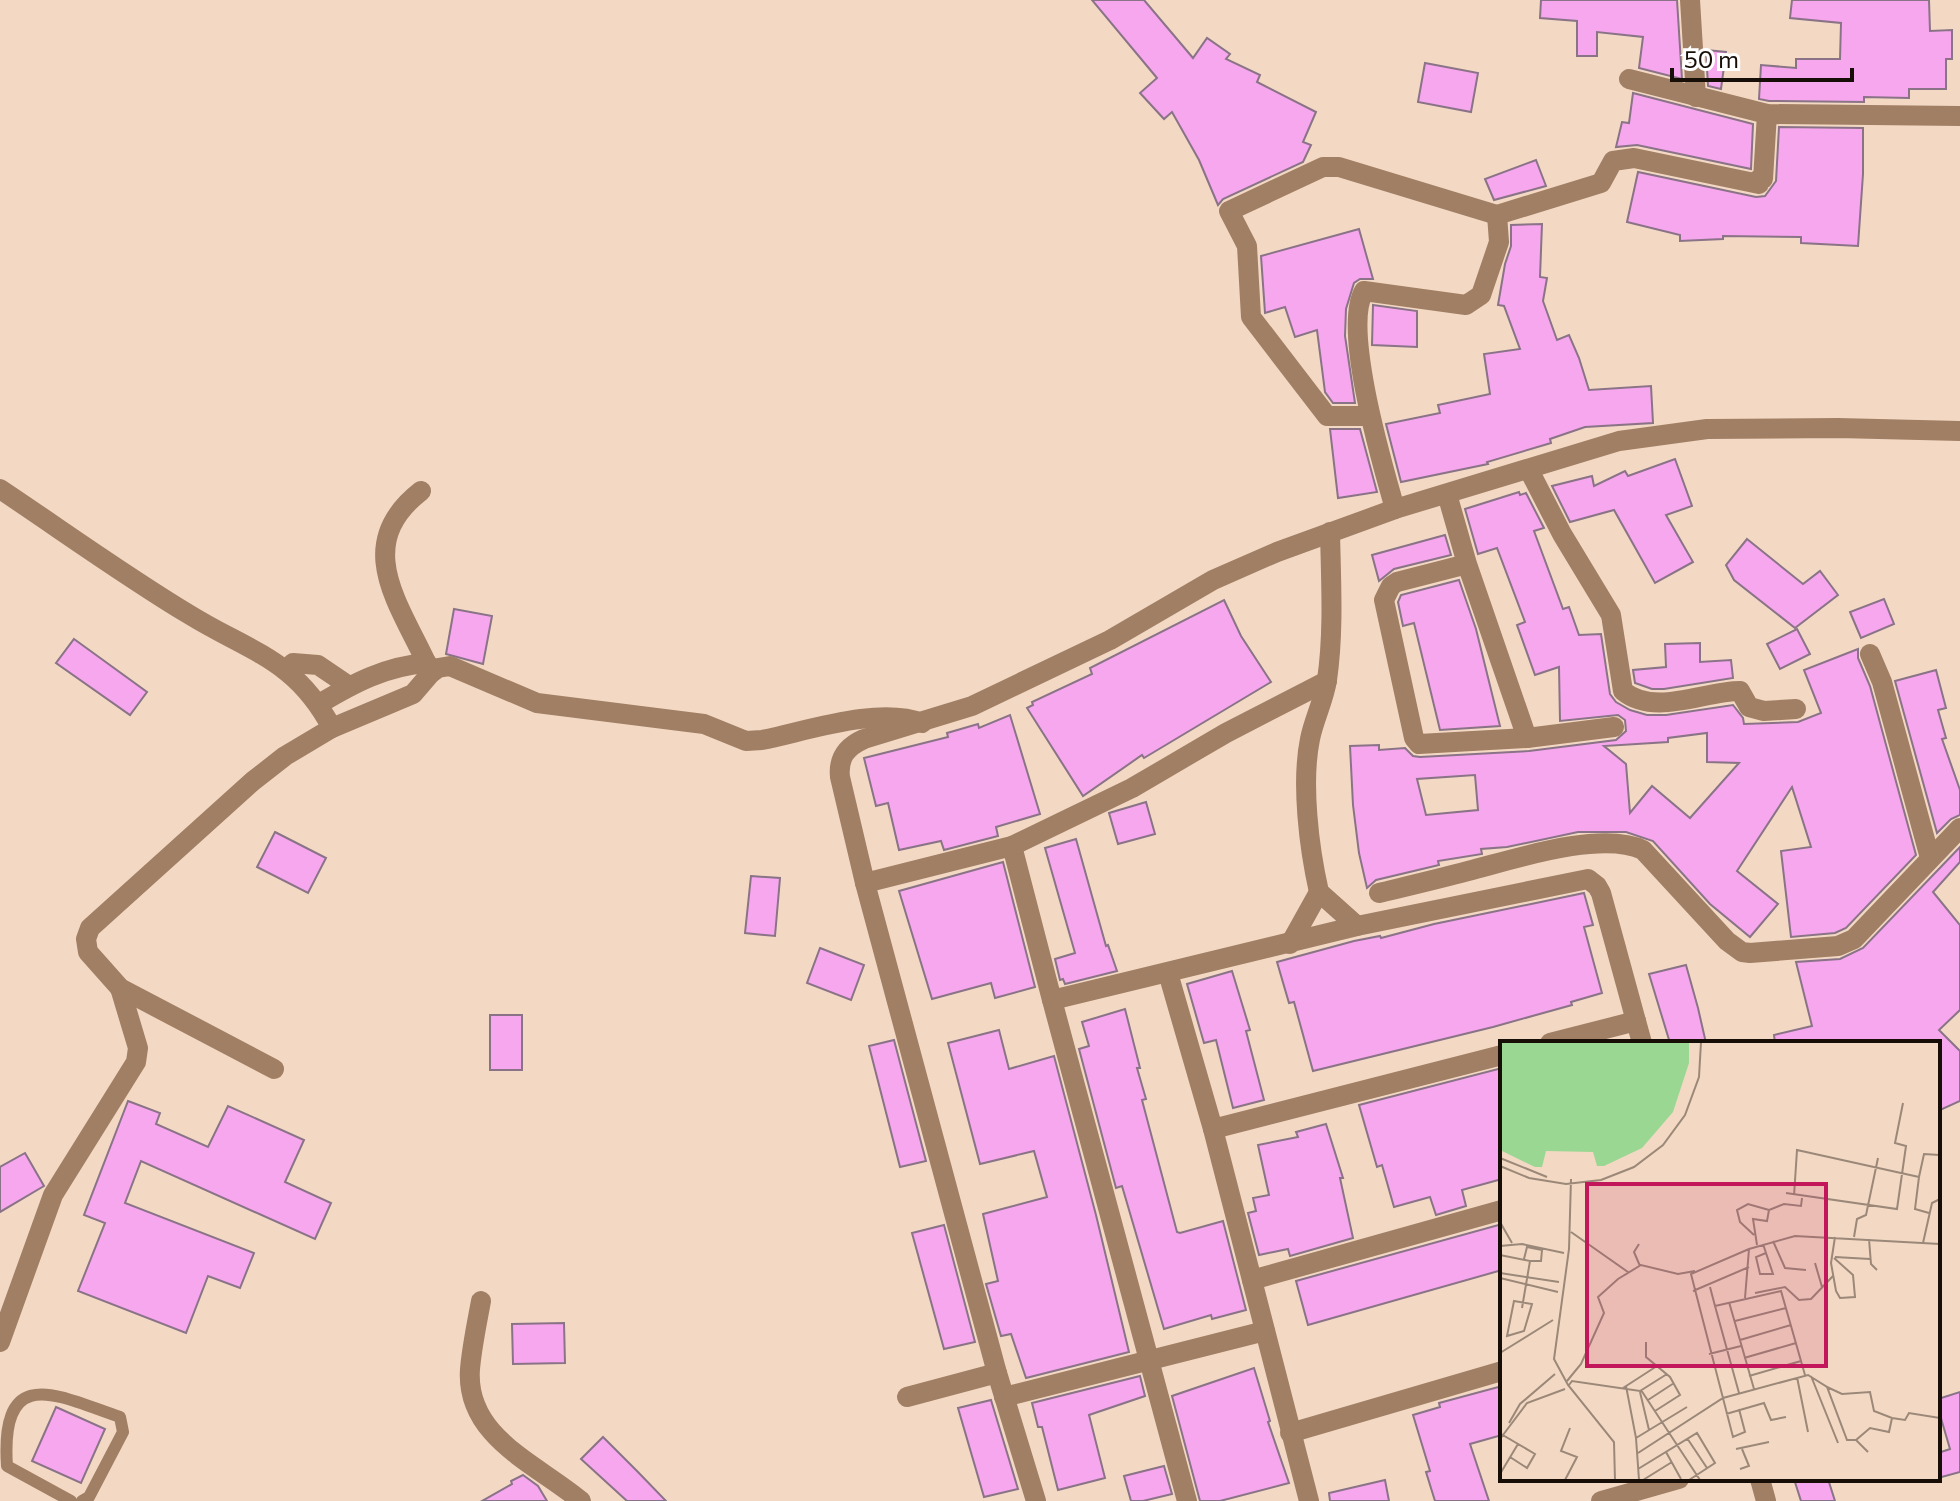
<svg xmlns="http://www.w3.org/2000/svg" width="1960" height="1501" font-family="Commissioner,sans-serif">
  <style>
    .building { fill: #f6a7ed; stroke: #8a7387; stroke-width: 2; fill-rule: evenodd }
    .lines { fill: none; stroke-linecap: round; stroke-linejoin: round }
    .service { stroke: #a17f64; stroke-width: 12 }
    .minor { stroke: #a17f64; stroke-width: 20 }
    .inset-road { fill: none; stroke: #9b8878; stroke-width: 2 }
    .view { fill: #c2185b; fill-opacity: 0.15; stroke: #c2185b; stroke-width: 4 }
    .inset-edge { fill: none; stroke: #170e07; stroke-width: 4 }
  </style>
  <rect width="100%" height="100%" fill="#f3d9c4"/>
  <g class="building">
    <polygon points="1092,0 1144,0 1193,58 1207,38 1230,54 1226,59 1260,75 1257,82 1316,112 1303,142 1311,145 1303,162 1223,199 1218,205 1199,160 1172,112 1164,119 1140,93 1157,78"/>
    <polygon points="1541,0 1677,0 1682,79 1639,68 1643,37 1597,32 1597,56 1577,56 1577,21 1540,18"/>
    <polygon points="1792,0 1929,0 1930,31 1952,30 1952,59 1946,59 1946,89 1909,89 1909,98 1864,97 1864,102 1769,101 1759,99 1761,65 1796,68 1796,59 1840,59 1841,23 1790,18"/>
    <polygon points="1706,50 1726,52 1721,89 1708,86"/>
    <polygon points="1425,63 1478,73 1471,112 1418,102"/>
    <polygon points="1633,93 1753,124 1751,169 1637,145 1616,147 1622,122 1629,123"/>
    <polygon points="1779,127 1863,128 1863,174 1858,246 1801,243 1801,237 1723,236 1723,239 1680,241 1680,235 1627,222 1638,172 1756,197 1765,196 1776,181"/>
    <polygon points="1536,160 1546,186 1494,200 1485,179"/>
    <polygon points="1542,224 1540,277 1547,278 1543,301 1557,340 1569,335 1579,358 1589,390 1651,386 1653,423 1585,427 1550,439 1551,443 1487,462 1488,464 1401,482 1386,424 1440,413 1438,405 1490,394 1484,354 1520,349 1504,306 1498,305 1505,264 1511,246 1511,225"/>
    <polygon points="1359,229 1373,279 1360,279 1354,283 1346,309 1345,336 1355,403 1333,403 1325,392 1317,330 1295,337 1285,307 1265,313 1261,256"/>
    <polygon points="1373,305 1417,311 1417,347 1372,345"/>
    <polygon points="1330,429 1360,429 1377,492 1338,498"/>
    <polygon points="1675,459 1692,506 1666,515 1693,562 1655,583 1614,510 1570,522 1552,486 1592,476 1594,486 1625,471 1628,476"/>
    <path d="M1519,492l1,3 6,-2 18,35 -10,3 29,78 6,-2 10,28 22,-1 9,60 6,8 14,8 17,5h19l67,-10 10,13 1,6 54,-2 23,-9 -17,-43 54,-21v9l12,28 46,169 -70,73 -11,5 -44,4 -10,-86 30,-4 -19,-60 -55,84 41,33 -28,33 -40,-33 -57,-63 -27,-9h-48l-71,15 -26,2 1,5 -44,7 1,4 -63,15 -9,8 -8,-35 -6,-48 -3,-59 29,-1v5l26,-2 8,8 7,1 109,-6 87,-11 10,-9 -1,-11 -7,-5 -58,6 -1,-54 -24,8 -18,-50 8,-3 -28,-74 -19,6 -13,-45zM1707,733v29l32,1 -49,55 -38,-32 -22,27 -4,-49 -22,-18 64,-4v-4zM1475,775l3,35 -52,5 -9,-36z"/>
    <polygon points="1445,535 1451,555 1394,569 1379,581 1372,555"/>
    <polygon points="1747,539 1803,584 1820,571 1838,595 1795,628 1734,580 1726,565"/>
    <polygon points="1459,580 1476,629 1500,726 1440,730 1414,623 1403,626 1398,602 1401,595"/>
    <polygon points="1884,599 1894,624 1861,638 1850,612"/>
    <polygon points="1224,600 1241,636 1271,682 1144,758 1142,755 1083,796 1027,708 1033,705 1032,702 1092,674 1090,668"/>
    <polygon points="454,609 492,616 483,664 446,654"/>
    <polygon points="1797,629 1810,654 1780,669 1767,644"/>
    <polygon points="74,639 147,692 130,715 56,663"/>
    <polygon points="1700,643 1700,662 1731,660 1733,678 1664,689 1652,689 1635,683 1633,670 1666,667 1665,644"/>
    <polygon points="1936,670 1946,708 1938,710 1946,738 1942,739 1960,790 1960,815 1951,819 1937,833 1895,681"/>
    <polygon points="1010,715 1040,814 996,827 998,836 944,850 941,841 899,850 888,803 876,806 864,758 948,737 947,733 978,724 979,728"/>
    <polygon points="1146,802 1155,834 1118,844 1109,813"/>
    <polygon points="275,832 326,858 308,893 257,867"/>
    <polygon points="1076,839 1106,946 1108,945 1117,971 1065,984 1063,979 1060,980 1055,959 1075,953 1045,848"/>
    <polygon points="1960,847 1960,862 1933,892 1960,925 1960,1010 1939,1030 1960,1051 1960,1101 1938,1111 1938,1043 1775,1043 1774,1035 1812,1026 1796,962 1840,959 1863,948"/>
    <polygon points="1003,862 1035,987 995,998 991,983 932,999 899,891"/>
    <polygon points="751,876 780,878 775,936 745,933"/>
    <polygon points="1584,893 1593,925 1584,927 1602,993 1571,1002 1572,1005 1493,1027 1313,1071 1294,1002 1289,1003 1277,962 1354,941 1380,936 1381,938 1434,924"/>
    <polygon points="820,948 864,965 851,1000 807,983"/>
    <polygon points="1686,965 1698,1008 1706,1043 1670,1043 1649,974"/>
    <polygon points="1232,971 1250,1030 1246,1031 1264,1100 1233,1108 1216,1040 1204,1043 1187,984"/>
    <polygon points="1125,1009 1140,1068 1137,1068 1146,1099 1142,1100 1177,1232 1180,1233 1223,1221 1246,1310 1212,1319 1211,1315 1164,1329 1122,1186 1116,1188 1079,1049 1089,1046 1082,1022"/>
    <rect x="490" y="1015" width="32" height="55"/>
    <polygon points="999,1030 1009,1069 1054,1056 1096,1215 1129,1352 1026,1378 1011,1334 1001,1336 986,1284 998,1281 983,1214 1047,1197 1034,1151 980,1164 948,1043"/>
    <polygon points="894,1040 926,1161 900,1167 869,1046"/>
    <polygon points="1502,1068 1502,1179 1462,1190 1466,1206 1436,1215 1430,1197 1394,1207 1382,1165 1377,1167 1359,1105"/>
    <polygon points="128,1101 160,1113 156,1124 208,1147 228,1106 304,1140 285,1182 331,1203 315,1239 141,1161 125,1203 254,1253 240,1288 208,1276 186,1333 78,1291 105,1223 84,1215"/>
    <polygon points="1326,1124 1343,1178 1340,1178 1353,1238 1290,1256 1288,1249 1259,1255 1248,1213 1256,1211 1253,1198 1269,1195 1258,1145 1298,1137 1296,1132"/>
    <polygon points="25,1153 44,1186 0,1212 0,1167"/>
    <polygon points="1502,1224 1502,1270 1308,1325 1296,1281"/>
    <polygon points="944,1225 975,1342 944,1349 912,1233"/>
    <polygon points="564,1323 565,1363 513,1364 512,1324"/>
    <polygon points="1254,1368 1270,1421 1268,1422 1289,1483 1220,1501 1200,1501 1172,1396"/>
    <polygon points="1140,1376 1145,1396 1089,1415 1105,1478 1058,1490 1042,1427 1038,1427 1032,1403"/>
    <polygon points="1502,1386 1502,1435 1470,1444 1489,1501 1435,1501 1426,1472 1430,1471 1413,1415 1440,1407 1439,1403"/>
    <polygon points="1960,1392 1960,1472 1938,1478 1938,1453 1950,1449 1938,1408 1938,1399"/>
    <polygon points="991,1400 1018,1489 984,1497 958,1408"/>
    <polygon points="56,1407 105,1429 81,1483 32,1461"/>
    <polygon points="603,1437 637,1471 666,1501 627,1501 581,1459"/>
    <polygon points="1164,1466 1172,1494 1143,1501 1131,1501 1124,1476"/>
    <polygon points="523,1475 538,1486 547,1501 482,1501 512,1484 511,1481"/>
    <polygon points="1794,1479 1828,1479 1835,1501 1801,1501"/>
    <polygon points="1385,1480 1389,1501 1330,1501 1329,1493"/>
  </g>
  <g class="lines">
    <path class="service" d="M71,1501l-64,-35c-7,-104 51,-70 113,-49l3,15 -34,65 -7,4"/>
    <g class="minor">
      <polyline points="1690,0 1696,97"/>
      <polyline points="1629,79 1767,114 1960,116"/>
      <polyline points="1369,416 1327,416 1251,317 1247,246 1229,211 1323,167 1339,167 1497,215"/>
      <path d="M1529,470l33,64 49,81 12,76c32,26 81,0 117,0l9,16 15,4 32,-2"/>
      <path d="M0,489c63,42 125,87 190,126 62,38 105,44 142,113"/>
      <path d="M421,491c-72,56 -18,117 10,182"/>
      <polyline points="1447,494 1467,564 1527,738 1419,744 1414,738 1384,600 1391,586 1397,582 1467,564"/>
      <path d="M1395,509c-12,-43 -53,-180 -31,-218l102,14 15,-10 18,-53 -2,-27 104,-32 12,-22 21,-3 125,26v-5h4l4,-65"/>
      <path d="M1330,532c1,49 4,100 -3,148 -3,20 -13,39 -17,59 -9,44 -1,109 9,153l38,34"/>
      <polyline points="1870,654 1882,682 1930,858"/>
      <polyline points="286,669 293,663 318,665 349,686"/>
      <path d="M319,704c35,-21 67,-38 108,-41"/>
      <polyline points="1527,738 1614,727"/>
      <polyline points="1012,846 1052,1000 1357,926 1588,879 1597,886 1601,893 1642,1043"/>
      <polyline points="865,883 1012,846 1132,788 1226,733 1327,681"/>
      <path d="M1379,893c29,-7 59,-14 89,-22 44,-11 132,-41 175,-21l84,91 15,11 8,1 88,-7 16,-7 106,-111"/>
      <polyline points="1290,944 1319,892"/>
      <polyline points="1168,973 1213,1129 1309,1501"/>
      <polyline points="1052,1000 1187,1501"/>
      <polyline points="1550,1043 1636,1021"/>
      <path d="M274,1069l-154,-81 -32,-36 -2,-13 4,-11 163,-147 32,-25 47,-28 81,-34 18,-21 7,-5 12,-2 87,37 167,21 42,17 16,-1c45,-9 117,-34 160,-17"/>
      <polyline points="1213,1129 1502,1055"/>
      <polyline points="1252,1280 1502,1210"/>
      <path d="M481,1301c-4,22 -9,45 -11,68 -5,68 67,95 111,132"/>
      <polyline points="0,1342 53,1195 136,1062 138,1048 120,988"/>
      <polyline points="907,1397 997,1373"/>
      <polyline points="1004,1397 1265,1331"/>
      <polyline points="1290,1433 1502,1371"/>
      <polyline points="1760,1479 1766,1501"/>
      <path d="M1036,1501l-39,-128 -132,-490 -25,-106c-2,-19 6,-30 24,-38l108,-33 138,-66 103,-60 64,-28 118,-43 224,-68 88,-12 131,-1 122,3"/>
      <polyline points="1601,1501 1679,1479"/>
    </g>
  </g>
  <g transform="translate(1500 1041)">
    <rect width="440" height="440" fill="#f3d9c4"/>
    <path d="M0,1h189v21l-16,49 -31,36 -38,18h-7l-4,-14 -47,-1 -4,16h-7l-35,-17z" fill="#9ad792"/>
    <path class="inset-road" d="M0,117l47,19M0,125l29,12 37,6 35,-4 33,-13 29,-22 22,-30 14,-38 2,-35M71,138l-2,70 -15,110 14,26 46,57 1,38M286,152l111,16 9,-63 -11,-3 8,-40M294,155l3,-46 122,27M429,172l-14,-4 4,-32 5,-23 16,1M0,181l12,21M71,191l57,40M254,194l-14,-13 -3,-12 11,-6 21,6M354,196l3,-18 9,-4 12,-57M369,198l2,25 6,6M273,200l12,27 21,2M423,202l9,-40 8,-4M139,203l-5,8 6,14M263,203l10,30h-13l-4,-17 10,-4M257,204l-4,-26 14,2 2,-11 15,-6 17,2 1,-8M0,205l22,-2 42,9M0,214l30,6 -8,47M335,216l35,2M334,217l19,17 2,22 -15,1 -4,-7 -5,-28 4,-26M24,218l3,-12 15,3 -1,11h-11M315,222l7,24M0,232l59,9M0,237l58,14M210,246l5,19 66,-15 24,84M193,250l56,-24M255,252l30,-6 14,13 12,-1 22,-23M245,257l4,-49M14,260l18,3 -8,27 -17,5zM229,261l25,87M215,265l24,87M235,280l51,-13M240,299l51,-15M146,301v15l24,20 10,18 -25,16M0,312l53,-33M209,313l32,-8M244,317l52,-15M249,335l52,-15M311,335l27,67M297,336l11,55M67,340l14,-17 23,-51 -6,-16 20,-18 23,-14 37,9 17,-3M69,344l3,-4 68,10 27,-17M126,345l10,52 51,-31M327,346l15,7 28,-2 4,19 18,7 13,2 4,-7 31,5M123,347l34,-22M141,349l59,90M140,351l9,38M148,359l26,-17M239,368l6,23 -12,5 -42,-163 58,-25 46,-13 145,8M226,373l38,-11 7,17 15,-3M9,382l11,-19 35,-30M1,393l34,20 -8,14 -17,-11M136,397l3,42M187,397l20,30M0,398l27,-36 38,-14M356,399l14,-12 19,4 3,-14M236,408l33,-7M166,411l15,27M138,412l85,-55 85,-23 19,12 20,53h9l12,12M138,428l59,-36 18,30 -26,17M240,428l9,-3 -7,-17M0,433l18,-30M65,439l12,-23 -16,-6 9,-23M143,439l29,-18"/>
    <path class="view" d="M87,143h239v182h-239z"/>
    <rect width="440" height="440" class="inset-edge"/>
  </g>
  <path d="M1672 68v12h180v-12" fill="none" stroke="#170e07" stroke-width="4"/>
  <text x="1684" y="68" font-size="24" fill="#170e07" stroke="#ffffff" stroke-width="6" paint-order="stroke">50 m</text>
</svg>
